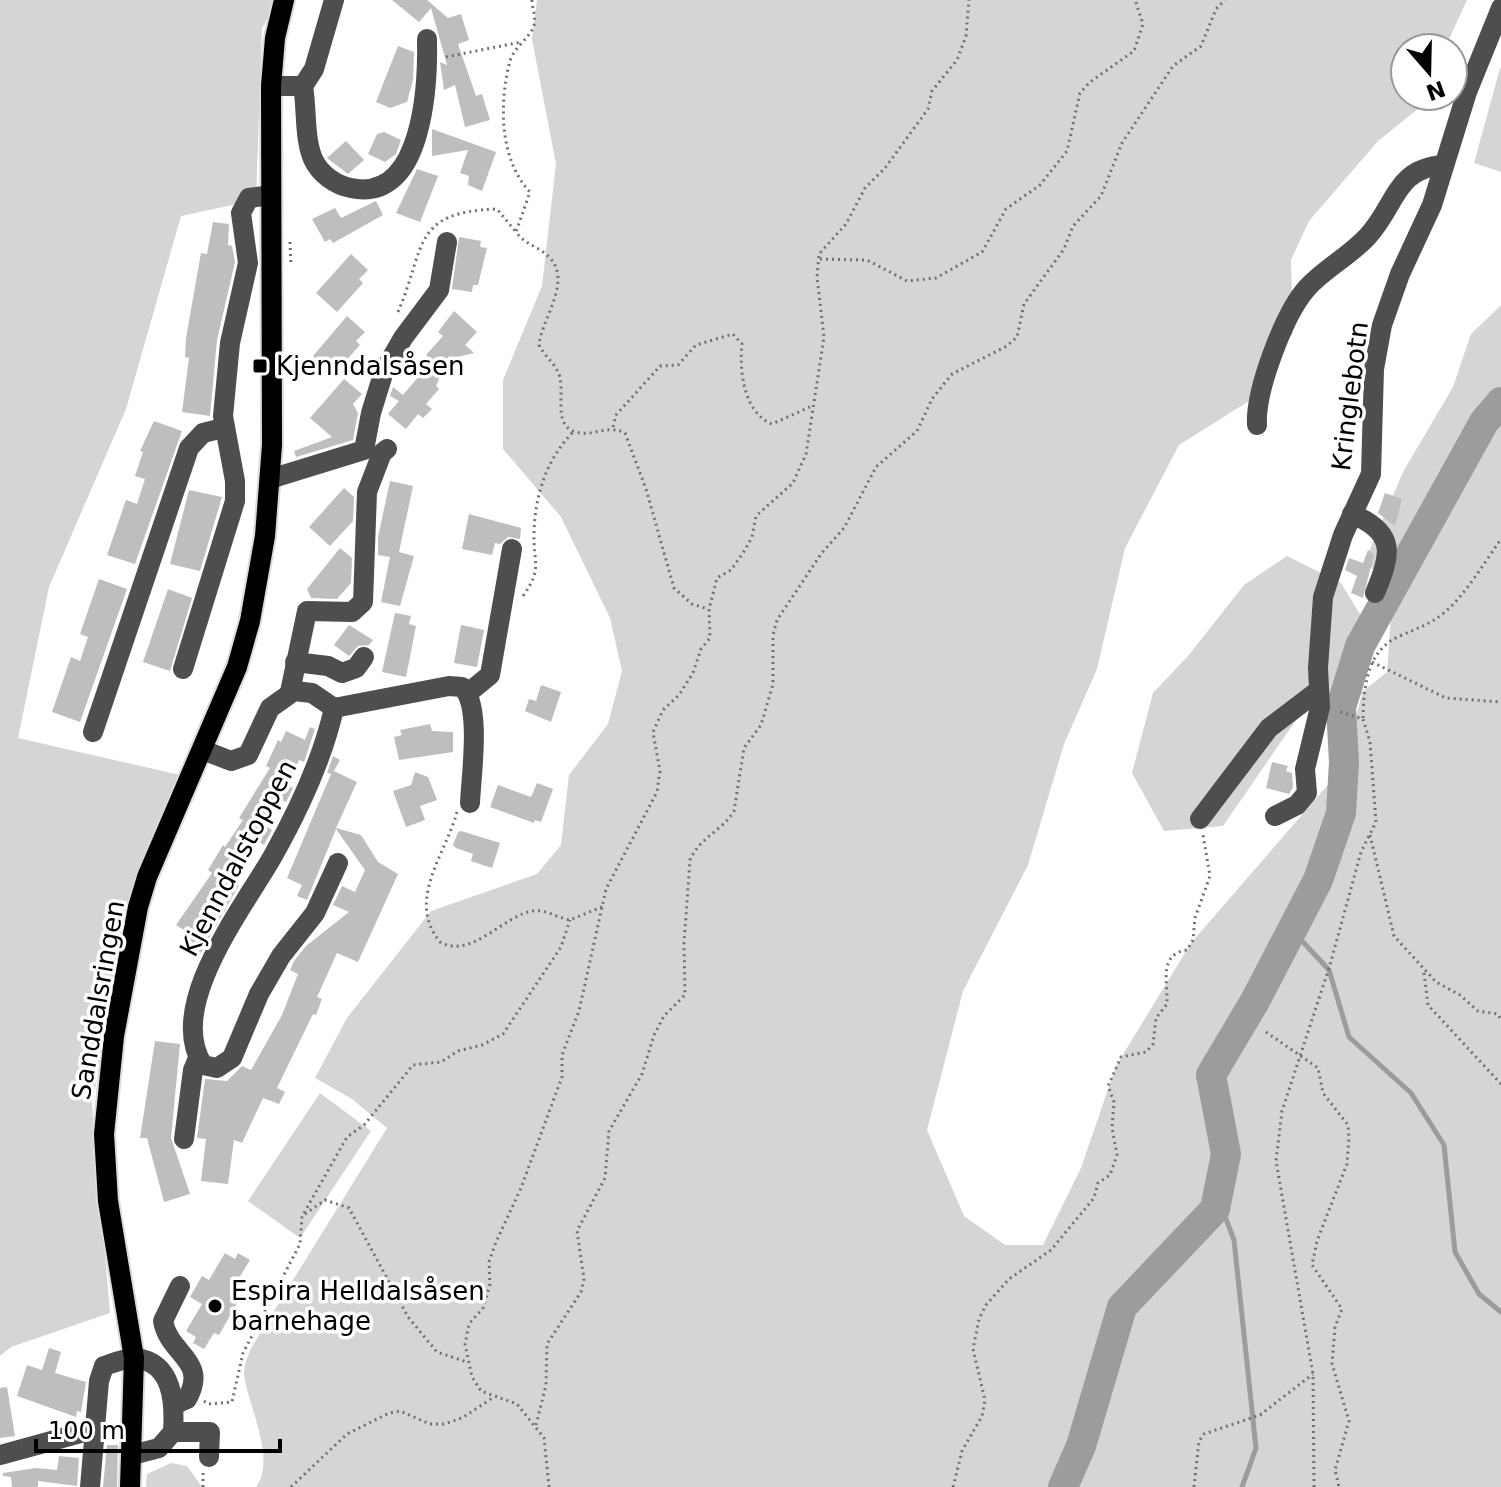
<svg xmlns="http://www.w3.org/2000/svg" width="1501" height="1487" font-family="'DejaVu Sans',sans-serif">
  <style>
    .green { fill: #d5d5d5 }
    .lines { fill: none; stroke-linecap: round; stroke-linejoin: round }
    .stream { stroke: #9c9c9c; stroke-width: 5 }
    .river { stroke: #9c9c9c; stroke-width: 30 }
    .building { fill: #bebebe }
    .major-casing { stroke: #dbdbdb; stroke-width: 24 }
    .path { stroke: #707070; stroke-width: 3; stroke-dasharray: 2 4; stroke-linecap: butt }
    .minor { stroke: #4e4e4e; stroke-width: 20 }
    .major { stroke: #000; stroke-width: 20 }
    .poi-dot { fill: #000; stroke: #fff; stroke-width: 3 }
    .labels { text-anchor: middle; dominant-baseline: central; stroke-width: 7; stroke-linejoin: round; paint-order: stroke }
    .poi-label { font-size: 26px; fill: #000; stroke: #fff; text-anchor: start }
    .street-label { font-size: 26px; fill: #000; stroke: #fff }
  </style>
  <rect width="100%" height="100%" fill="#fff"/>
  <g class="green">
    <polygon points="0,0 278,0 262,28 256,200 181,216 126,409 49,587 18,738 180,775 131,910 92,1103 110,1313 11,1347 0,1356"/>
    <path d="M537,0h930l-22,48h-40v48h19l-5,12 -41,33 -69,80 -18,39 2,73 -12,16 -16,42 -86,54 -54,103 -28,121 -33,75 -36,121 -65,126 -36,139 37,86 41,29h38l38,-77 35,-102 75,-123 142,-164 11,-17 18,-68 -21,13 -11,-5 -27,8 -80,116 -59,5 -32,-58 21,-80 35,-37 56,-71 43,-29 54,27 28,46 -7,63 25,-20 4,-55 -24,-61 36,-84 50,-85 18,-53 30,-29v1182h-1245c21,-28 -9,-83 -12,-114 0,-8 4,-17 7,-25l136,-220 -35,-29 -37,-21 32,-60 84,-107 106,-37 24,-29 8,-70 39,-51 14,-53 -12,-53 -49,-101 -58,-68v-69l39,-94 14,-122 -24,-125z"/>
    <polygon points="1500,68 1501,69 1501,172 1474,163"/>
    <polygon points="320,1093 371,1131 300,1238 248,1201"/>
    <polygon points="171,1463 187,1466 202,1487 146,1487 147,1474"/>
  </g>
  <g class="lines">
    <g class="stream">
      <polyline points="1291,929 1329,970 1349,1037 1411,1093 1444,1145 1455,1252 1479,1294 1501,1312"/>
      <polyline points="1217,1195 1234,1240 1256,1448 1242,1487"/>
    </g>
    <polyline class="river" points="1063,1487 1081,1446 1122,1307 1215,1209 1226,1154 1211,1075 1255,1001 1318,880 1341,813 1344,762 1341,707 1360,646 1484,422 1501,402"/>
  </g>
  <g class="building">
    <polygon points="392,0 427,0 448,18 461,14 469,40 458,44 476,96 482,94 490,120 465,127 455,85 444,90 440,62 447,65 431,8 419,22"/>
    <polygon points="398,46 414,52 413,80 407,102 390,108 376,102"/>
    <polygon points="432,129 496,152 482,191 468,185 469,176 460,173 468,150 432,156"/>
    <polygon points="384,132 401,140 396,154 385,162 368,154 377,134"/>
    <polygon points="346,141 364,160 348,174 327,158"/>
    <polygon points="417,169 438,176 420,222 396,213"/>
    <polygon points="376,201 383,215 333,243 330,239 325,242 312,219 335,208 341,218"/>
    <polygon points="213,222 229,224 228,245 232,246 235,262 217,340 210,416 182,412 189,358 185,357 186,338 201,253 207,254"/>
    <polygon points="459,237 481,241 480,247 487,248 478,285 473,285 472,292 452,289"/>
    <polygon points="351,254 368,270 359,279 363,283 337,312 316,293"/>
    <polygon points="454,311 477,332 465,345 474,353 454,358 443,370 436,386 439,389 426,404 432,409 423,418 418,414 406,429 388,414 399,401 390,396 393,387 403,395 432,361 426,355 443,336 438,332"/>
    <polygon points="347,316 365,332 356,341 360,345 334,374 313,356"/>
    <polygon points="344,379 362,394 353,404 358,413 353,440 296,457 294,451 332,437 310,418"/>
    <polygon points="154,421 182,431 135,564 107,555 126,500 137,504 145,479 135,476 143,452 140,451"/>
    <polygon points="390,481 413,486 399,552 414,556 400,606 381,602 390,557 378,555 378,537"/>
    <polygon points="344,488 354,497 353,521 330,546 309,527"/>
    <polygon points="189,490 222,497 200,571 170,564"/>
    <polygon points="1385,493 1402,499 1395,526 1378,513"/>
    <polygon points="469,514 521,528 520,539 508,537 500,544 495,543 492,555 462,549"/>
    <polygon points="340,548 352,558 351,583 337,599 311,598 307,589"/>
    <polygon points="1368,550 1374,555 1363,598 1351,593 1357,576 1345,570 1349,558 1363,563"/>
    <polygon points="99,579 127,589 80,722 52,712 71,657 80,661 88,637 80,634"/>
    <polygon points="168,589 192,598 170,671 143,662"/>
    <polygon points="395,613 411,616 409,624 416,626 406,677 382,672"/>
    <polygon points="349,625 373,640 369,645 358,646 349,656 334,645"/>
    <polygon points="461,625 484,630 477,667 454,663"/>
    <polygon points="541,685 561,692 551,722 525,711 529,699 536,701"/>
    <polygon points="430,724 432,731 453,732 453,752 399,760 394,737 402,735 400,730"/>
    <polygon points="310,727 315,729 304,762 299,760 288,785 293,788 286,802 281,800 266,826 272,830 264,845 258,841 233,881 239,885 198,958 181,946 189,933 176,925 212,873 208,870 223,845 225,847 243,820 239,818 270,768 266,766 278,740 281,742 286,731 305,740"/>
    <polygon points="333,756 340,760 334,771 357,782 336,828 361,835 378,862 398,874 358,962 337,953 317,997 322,999 316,1015 313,1014 277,1088 285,1092 279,1104 263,1098 242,1143 234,1140 228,1184 201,1181 206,1139 197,1138 205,1079 227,1081 242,1066 251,1070 282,1015 298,974 290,970 294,961 306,946 349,912 333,905 342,886 355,892 365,870 336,829 307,900 297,896 302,885 287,878 331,774 327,773"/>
    <polygon points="1272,762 1288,766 1286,771 1292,773 1293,787 1289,794 1266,788"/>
    <polygon points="415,772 428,777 437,800 420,806 425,820 406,827 393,791 411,785"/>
    <polygon points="537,783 553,789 541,822 535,820 534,823 490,807 498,785 531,797"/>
    <polygon points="461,831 500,843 492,868 471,861 473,854 456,848 453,845 458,832"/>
    <polygon points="155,1041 180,1044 171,1138 190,1194 164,1202 147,1138 140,1138"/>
    <polygon points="225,1253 235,1259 238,1253 250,1260 236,1283 239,1285 234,1294 240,1298 219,1335 214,1333 204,1349 193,1343 196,1337 186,1331 202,1304 190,1297 202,1276 209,1280"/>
    <polygon points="49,1348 61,1352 55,1373 86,1382 81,1412 77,1411 76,1417 17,1396 27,1365 42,1370"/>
    <polygon points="7,1387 15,1436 0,1438 0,1388"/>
    <polygon points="107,1445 118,1445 117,1487 103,1487"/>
    <polygon points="59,1456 79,1458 77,1486 38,1481 38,1487 12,1487 11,1477 3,1476 3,1473 36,1468 57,1470"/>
  </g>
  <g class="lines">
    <g class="major-casing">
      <polyline id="major" points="130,1487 134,1358 108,1201 104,1134 114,1036 138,907 147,877 237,667 250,621 265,536 272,445 271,86 275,38 284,0"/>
    </g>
    <g class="path">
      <path d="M532,0c0,8 4,17 2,25 -3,12 -20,22 -24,36 -11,41 -11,98 20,131l-14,40c9,13 25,15 35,27 20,25 -9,59 -12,86 5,10 13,16 18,25 11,18 -7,55 19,62 18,5 31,-8 49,1l21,56 28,99 18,16 16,5"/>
      <polyline points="446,57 521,42"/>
      <polyline points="290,242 291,266"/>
      <polyline points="820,259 867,260 907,281 936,278 982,252 1006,209 1040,185 1067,151 1080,93 1090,82 1134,51 1143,24 1135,0"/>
      <path d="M398,312c28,-65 13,-100 99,-103l19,23"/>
      <path d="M613,427l3,-12 44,-49 18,-1 18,-20 37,-11 9,10c-3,27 2,69 30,80l40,-18"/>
      <path d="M523,596c20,-28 10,-32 11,-63 1,-39 13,-74 39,-101"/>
      <polyline points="1372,662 1446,698 1501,702"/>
      <path d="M1363,718c1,-34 4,-69 39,-83 16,-7 29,-11 43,-23 21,-18 39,-49 56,-73"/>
      <path d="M457,812c-12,44 -51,88 -17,130 31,18 64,-27 93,-31 13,-2 24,7 37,9l34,-14"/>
      <polyline points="1370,835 1394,936 1436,982 1460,995 1478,1011 1498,1014 1501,1020"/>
      <polyline points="1424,973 1428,1005 1501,1084"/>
      <polyline points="1266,1032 1318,1068 1323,1093 1348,1125 1349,1137 1347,1164 1317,1241 1312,1265 1342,1309 1335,1327 1332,1364 1349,1421 1335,1470 1339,1487"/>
      <polyline points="304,1213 347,1137 364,1125 413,1065 441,1062 458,1051 482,1045 503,1034 561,947 570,920"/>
      <polyline points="204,1401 208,1404 232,1402 243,1353 300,1244 302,1216 325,1200 349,1208 408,1317 437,1352 467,1362"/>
      <path d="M536,1425l10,-40 1,-41 34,-52 3,-13 -7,-48 28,-53 4,-47 33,-57 12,-39 10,-19 21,-21 -1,-52 6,-83c10,-23 32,-29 44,-49l10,-63 17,-23 12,-41v-49l4,-15 44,-66 23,-26 32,-61 41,-36 15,-32 20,-25 55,-28 10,-9 7,-33 40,-55 9,-23 28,-30 21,-53 51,-77 28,-20 15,-37 9,-9"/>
      <polyline points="203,1487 203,1472"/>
      <polyline points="291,1487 347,1434 389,1413 400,1411 430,1424 444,1424 462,1418 494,1397"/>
      <polyline points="549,1487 544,1438 517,1404 481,1391 472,1377 465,1344 469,1324 483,1308 490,1284 489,1262 496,1242 521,1188 562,1077 562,1055 579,1011 606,889 657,792 660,771 653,732 663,710 679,695 693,673 701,649 710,638 709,609 717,578 731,570 745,550 752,537 756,516 793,483 806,454 824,337 817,277 819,254 846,224 865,188 885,168 928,109 932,91 957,60 966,36 969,0"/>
      <path d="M953,1487l9,-36 20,-35 3,-16 -12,-51 6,-30 7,-14 23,-26 42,-29 43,-52 4,-15 12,-8 7,-20 -5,-27 2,-26 -6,-16 13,-29 25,-5 7,-8 3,-26 11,-14c1,-21 -9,-50 20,-54l6,-10 2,-22 15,-42 -7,-41"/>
      <polyline points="1194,1487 1199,1441 1204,1434 1260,1415 1313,1374"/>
      <polyline points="1314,1487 1313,1374 1276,1161 1282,1111 1330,965 1361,852 1376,822 1370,742 1363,719 1337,711"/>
    </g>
    <g class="minor">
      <path d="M271,86h32c4,22 1,52 10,73 7,15 22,26 38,29 72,16 77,-103 76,-149"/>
      <polyline points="303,86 314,69 334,0"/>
      <path d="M1257,425c-2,-34 27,-111 50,-137 18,-20 43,-32 61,-52 29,-32 27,-68 76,-71"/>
      <polyline points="270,479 364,450 371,413 384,371 403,338 439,290 447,242"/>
      <path d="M1352,514c45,19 39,40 23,79"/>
      <polyline points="295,662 328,666 342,673 356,668 364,657"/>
      <polyline points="183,669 235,501 235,481 223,416 230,343 248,263 241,213 249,198 271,195"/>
      <polyline points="290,692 307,611 352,612 363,602 367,492 382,453 387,449"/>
      <polyline points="468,693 490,675 512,549"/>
      <path d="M334,708l115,-22 13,1c20,18 9,89 8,116"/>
      <polyline points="93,732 189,448 203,433 223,428"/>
      <path d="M203,750l28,11 17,-6 22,-47 24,-17 18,2 22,15c-11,50 -35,101 -60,146 -27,49 -110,152 -71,211l14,3 15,-10 27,-64 22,-38 34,-43 23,-50"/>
      <polyline points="1275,816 1297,805 1307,793 1305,769 1320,707 1318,668 1323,597 1343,535 1371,474 1374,369 1382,325 1400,274 1432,205 1467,92 1501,8"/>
      <polyline points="1200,819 1269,728 1319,690"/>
      <polyline points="184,1139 193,1070 198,1058"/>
      <path d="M173,1405l14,-6c22,-39 -18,-44 -24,-78l17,-35"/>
      <polyline points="0,1455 95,1429"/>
      <polyline points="132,1455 159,1448 173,1432"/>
      <path d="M90,1487l9,-106 5,-15c9,-3 23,-9 32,-8 37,5 39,44 37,74h37l-1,25"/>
    </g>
    <use href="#major" class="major"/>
  </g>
  <g class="poi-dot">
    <rect x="252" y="358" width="16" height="16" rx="4"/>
    <circle cx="215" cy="1306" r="8"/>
  </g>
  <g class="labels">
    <g class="poi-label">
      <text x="276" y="366">Kjenndalsåsen</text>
      <text x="231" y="1291">Espira Helldalsåsen<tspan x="231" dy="30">barnehage</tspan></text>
    </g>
    <g class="street-label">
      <text transform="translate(1350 396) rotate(-83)">Kringlebotn</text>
      <text transform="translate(238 858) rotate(-62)">Kjenndalstoppen</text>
      <text transform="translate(98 1000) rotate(-80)">Sanddalsringen</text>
    </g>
  </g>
  <g transform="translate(1429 72) rotate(160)"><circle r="38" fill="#ffffff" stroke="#999999" stroke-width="2"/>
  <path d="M0-6L14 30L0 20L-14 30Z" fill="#000000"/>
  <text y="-12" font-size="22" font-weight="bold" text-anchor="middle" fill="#000000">N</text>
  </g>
  <path d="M36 1439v12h244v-12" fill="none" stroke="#000000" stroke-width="4"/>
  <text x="48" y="1439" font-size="24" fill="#000000" stroke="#ffffff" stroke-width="6" paint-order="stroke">100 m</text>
</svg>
